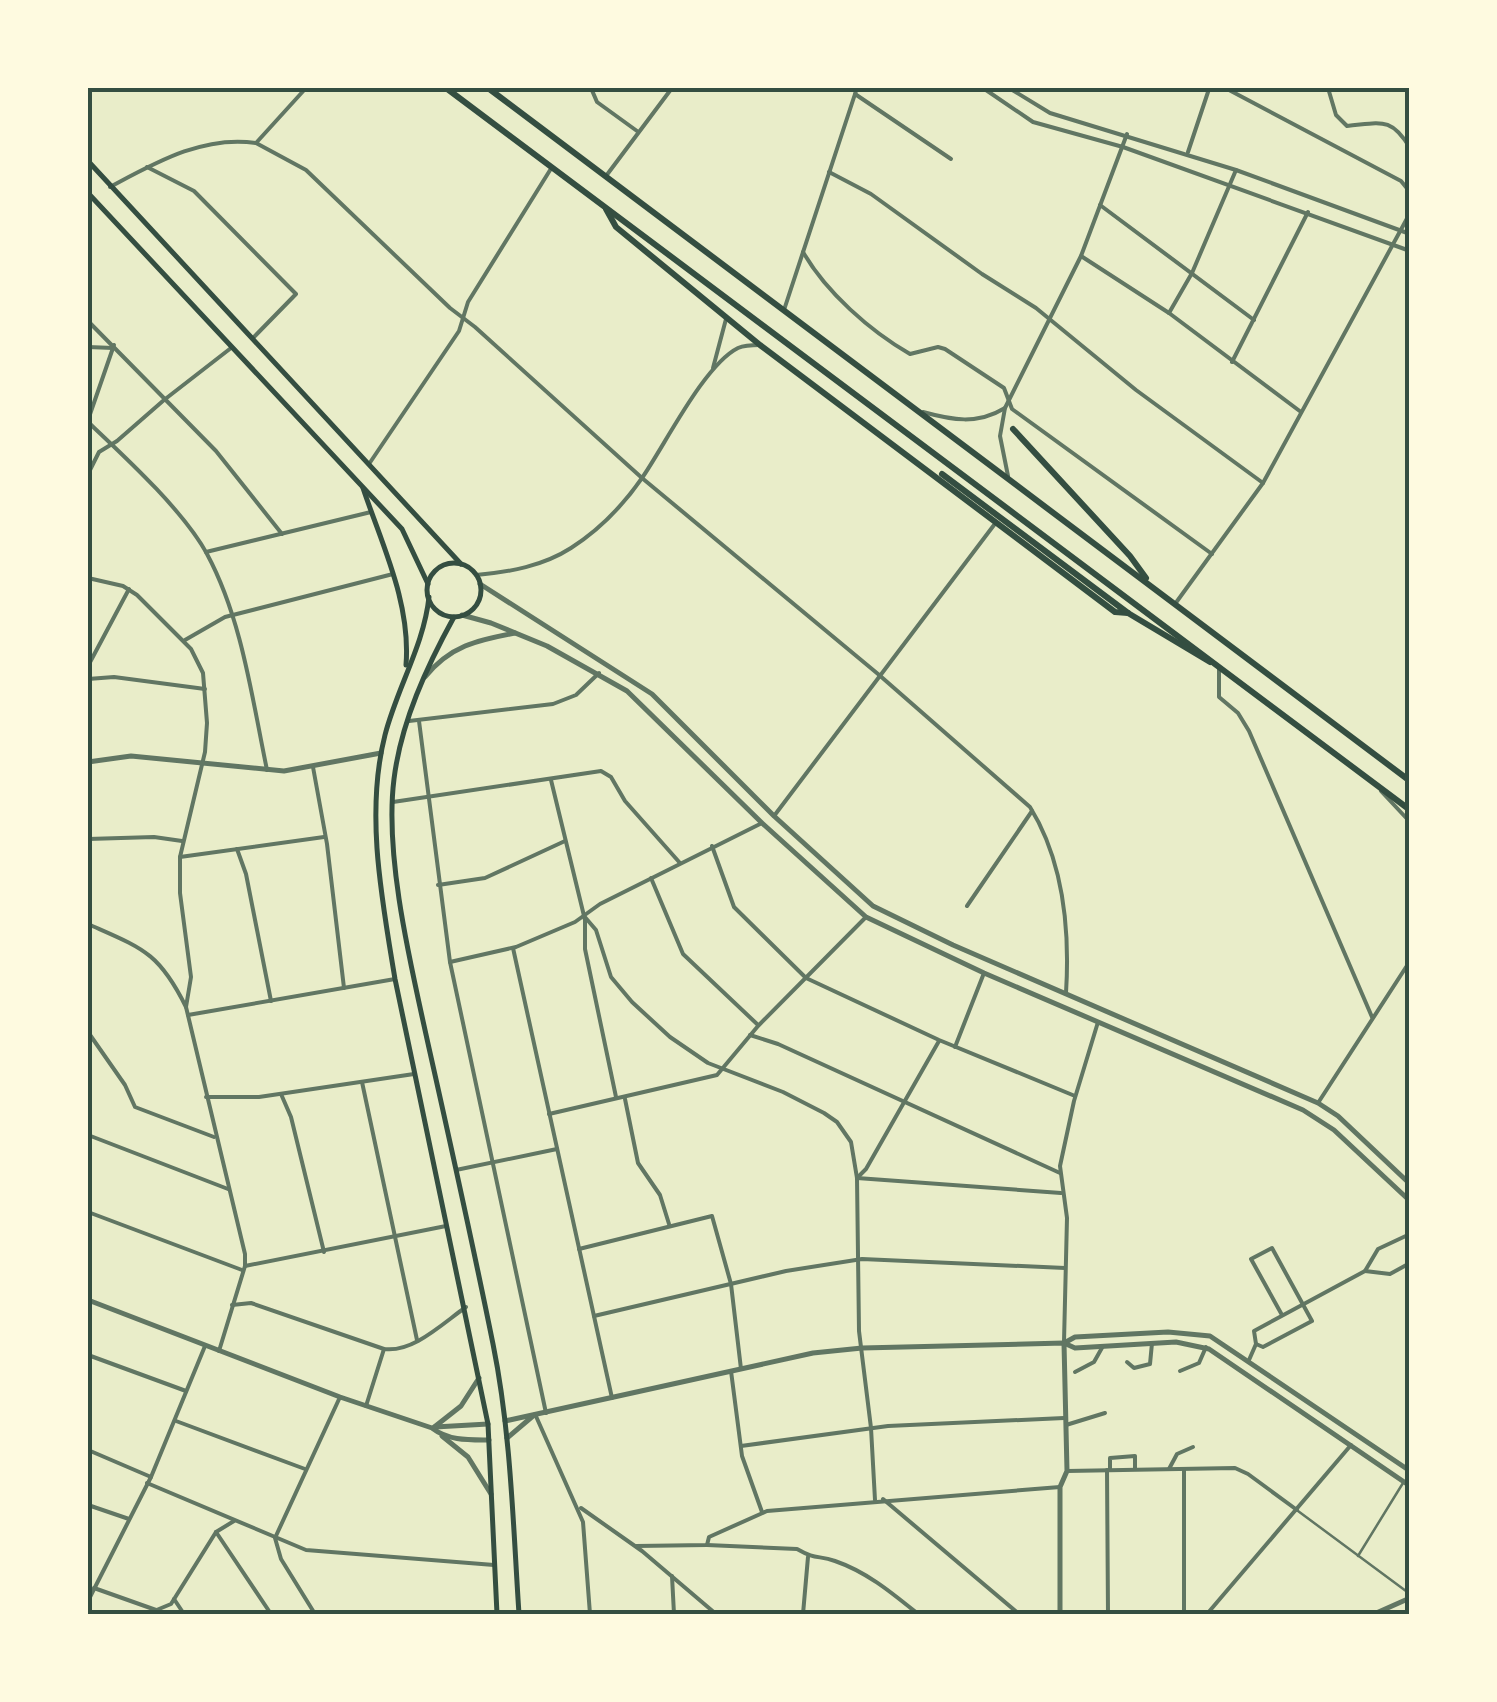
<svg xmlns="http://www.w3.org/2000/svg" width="1497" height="1702" font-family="Arial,sans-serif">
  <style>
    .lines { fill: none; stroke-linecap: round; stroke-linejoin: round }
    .pedestrian { stroke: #617663; stroke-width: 2.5 }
    .minor { stroke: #617663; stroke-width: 4 }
    .tertiary { stroke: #617663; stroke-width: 5 }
    .secondary { stroke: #344e41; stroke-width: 5 }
    .trunk { stroke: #344e41; stroke-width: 6 }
    .neatline { fill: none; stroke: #344e41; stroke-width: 4 }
  </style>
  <rect width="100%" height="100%" fill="#e9edc9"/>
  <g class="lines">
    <g class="pedestrian">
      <polyline points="1298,1511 1410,1594"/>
      <polyline points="1358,1556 1403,1483"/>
    </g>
    <g class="minor">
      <polyline points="591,88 597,102 637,131"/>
      <polyline points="983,88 1033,122 1123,147 1410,251"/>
      <polyline points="1009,88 1050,113 1236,170 1410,234"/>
      <path d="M1328,88l8,27 11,11c33,-3 44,-10 63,22"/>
      <polyline points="855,94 951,159"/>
      <path d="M256,143l50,27 144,138 25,19 167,151 236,196 152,133c34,55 40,122 36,186"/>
      <polyline points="1188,152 1209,89 1229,90 1401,181 1410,192"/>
      <polyline points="147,167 194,191 296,294 253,338"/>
      <polyline points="829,172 871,194 982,274 1036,308 1136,390 1263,483"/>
      <polyline points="606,176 672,88"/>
      <path d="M110,187c45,-24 93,-52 146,-44l50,-55"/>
      <polyline points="1100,205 1254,320"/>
      <path d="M803,252c23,40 67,79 107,102l28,-7 7,2 59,39 8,21 200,145"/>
      <polyline points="1081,256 1169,313 1301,412"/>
      <polyline points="784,310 857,88"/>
      <polyline points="1169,313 1192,273 1236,170"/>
      <polyline points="88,321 216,451 282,534"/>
      <polyline points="88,347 113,348"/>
      <polyline points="1232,362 1308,212"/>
      <polyline points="713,368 726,319"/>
      <path d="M923,412c29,8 54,13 82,-4"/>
      <polyline points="88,420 114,345"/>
      <path d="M88,422c36,34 96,89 119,132 35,65 45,144 60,216"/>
      <polyline points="369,464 459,331 468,302 552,167"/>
      <polyline points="88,474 99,452 117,441 164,400 231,348"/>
      <polyline points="1008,476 1000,436 1005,408 1081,256 1127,134"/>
      <polyline points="206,552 371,512"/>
      <path d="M476,575c34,-3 67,-9 95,-27 28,-18 53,-44 71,-70 23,-33 62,-113 96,-130 7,-3 15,-3 22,-3"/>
      <polyline points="88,578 123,586 137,595 191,649 203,673 207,723 205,752 180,857 180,893 191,977 186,1007"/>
      <polyline points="1175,604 1263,483 1410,213"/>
      <polyline points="185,640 225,617 393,574"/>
      <polyline points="88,666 129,589"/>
      <polyline points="1219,667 1219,697 1238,713 1249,731 1372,1017"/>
      <polyline points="88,679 114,677 205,689"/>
      <polyline points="409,721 553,704 576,695 599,673"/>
      <polyline points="419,721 450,962 546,1413"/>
      <polyline points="313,767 327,844 344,988"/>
      <polyline points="551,780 585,920 585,949 616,1097"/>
      <polyline points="1381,791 1410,822"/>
      <polyline points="393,802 601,771 611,777 625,801 680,863"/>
      <polyline points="774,816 994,525"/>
      <polyline points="88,839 154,837 182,841"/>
      <polyline points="712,846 734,907 806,978 939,1040 1075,1096"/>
      <polyline points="237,849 246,874 271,1001"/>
      <polyline points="180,857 324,837"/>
      <polyline points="651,878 683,954 757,1024"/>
      <polyline points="438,885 485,878 565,841"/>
      <polyline points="967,906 1032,811"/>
      <polyline points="584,916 596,930 611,977 632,1002 670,1037 708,1063 783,1092 824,1113 837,1122 851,1142 857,1178 859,1331 871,1428 875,1500"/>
      <path d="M88,924c54,24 71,28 98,83l59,247v12l-26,85"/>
      <polyline points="513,948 612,1398"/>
      <polyline points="450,962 516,947 575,922 600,904 762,823"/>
      <polyline points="188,1015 395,979"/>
      <polyline points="88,1032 125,1085 135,1107 214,1137"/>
      <polyline points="750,1035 778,1044 1060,1173"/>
      <polyline points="955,1047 984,973"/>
      <polyline points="362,1082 417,1340"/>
      <polyline points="281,1094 291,1117 324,1252"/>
      <polyline points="206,1097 259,1097 414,1074"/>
      <polyline points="625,1099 638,1163 660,1195 669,1224"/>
      <polyline points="1318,1103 1410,961"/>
      <polyline points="549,1114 717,1075 758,1026 866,917"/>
      <polyline points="88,1135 228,1189"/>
      <polyline points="456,1170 557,1149"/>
      <polyline points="857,1178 1061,1193"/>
      <polyline points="857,1178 866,1169 939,1041"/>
      <polyline points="88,1212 242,1270"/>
      <polyline points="579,1249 712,1216 731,1284 741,1369"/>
      <polyline points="245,1266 446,1226"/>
      <polyline points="1365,1271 1390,1274 1410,1263"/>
      <path d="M232,1305l19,-2 133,46c29,4 59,-26 82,-42"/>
      <polyline points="594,1316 786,1271 862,1259 1065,1268"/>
      <polyline points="1064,1342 1067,1218 1060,1166 1074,1101 1098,1022"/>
      <polyline points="1256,1344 1263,1347 1312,1321 1272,1248 1251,1259 1282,1315"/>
      <polyline points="88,1355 186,1391"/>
      <polyline points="1249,1360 1256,1344 1254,1331 1365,1271 1378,1249 1410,1234"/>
      <polyline points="1127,1362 1134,1368 1150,1364 1152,1343"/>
      <polyline points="731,1371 742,1456 762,1512"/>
      <polyline points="1180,1371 1199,1363 1206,1347"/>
      <polyline points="1075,1372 1094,1362 1103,1346"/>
      <polyline points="366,1406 384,1349"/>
      <polyline points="535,1414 583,1522 590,1614"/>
      <polyline points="176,1421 305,1469"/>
      <polyline points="1066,1425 1105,1413"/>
      <polyline points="741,1446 888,1426 1064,1418"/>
      <polyline points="88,1450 151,1477"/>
      <polyline points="1169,1469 1177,1454 1193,1447"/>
      <polyline points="1184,1469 1184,1614"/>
      <polyline points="1107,1470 1108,1614"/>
      <polyline points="1110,1470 1110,1458 1135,1456 1135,1469"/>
      <polyline points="1067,1471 1235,1468 1248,1474 1297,1510"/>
      <polyline points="147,1483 306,1550 494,1565"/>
      <polyline points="883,1499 1019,1614"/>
      <polyline points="88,1505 129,1519"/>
      <polyline points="581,1508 642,1551 716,1614"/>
      <polyline points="216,1532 271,1614"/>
      <path d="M707,1545l90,4c19,11 21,6 38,12 32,11 57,32 83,53"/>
      <polyline points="636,1546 707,1545 709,1537 767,1511 1060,1487"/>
      <polyline points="672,1576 674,1614"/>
      <polyline points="94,1588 156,1610"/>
      <polyline points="174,1599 184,1614"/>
      <polyline points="88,1601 151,1477 205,1346"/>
      <polyline points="147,1614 171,1604 216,1532 234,1521"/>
      <polyline points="315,1614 281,1559 275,1538 340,1397"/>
      <polyline points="803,1614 808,1557"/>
      <polyline points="1207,1614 1351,1445"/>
    </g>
    <g class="tertiary">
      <polyline points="480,584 652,694 774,816 873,906 953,945 1318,1103 1338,1116 1410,1184"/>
      <polyline points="462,615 491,623 547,646 627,691 762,823 866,917 984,973 1303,1110 1334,1130 1410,1201"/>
      <path d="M425,677c25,-31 52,-37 90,-44"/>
      <polyline points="88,762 131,756 284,771 381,753"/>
      <path d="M88,1300l252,97 92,31c17,13 36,12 57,12"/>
      <polyline points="1066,1342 1075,1337 1168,1332 1210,1336 1410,1471"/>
      <polyline points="505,1421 813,1353 862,1348 1064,1343 1075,1348 1176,1342 1209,1349 1410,1486"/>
      <polyline points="435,1427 488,1424"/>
      <polyline points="433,1428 461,1406 479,1378"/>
      <polyline points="442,1436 468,1457 491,1494"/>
      <polyline points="507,1438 533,1416"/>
      <polyline points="88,1611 90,1614"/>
      <polyline points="1060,1614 1060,1487 1067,1471 1064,1343"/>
      <polyline points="1374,1614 1410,1598"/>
      <polyline points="1408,1614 1410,1614"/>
    </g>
    <g class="secondary">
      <polyline points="88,161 461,564"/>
      <polyline points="88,193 402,529 428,584"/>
      <path d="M363,488c19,57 48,115 43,177"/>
      <circle cx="454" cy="590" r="27"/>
      <path d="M429,597c-5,48 -32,91 -44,138 -20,78 -3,165 10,244l93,445 9,190"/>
      <path d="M454,617c-27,49 -53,105 -60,162 -10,79 18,191 35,269 22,98 44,197 64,296 18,89 20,180 26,270"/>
    </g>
    <g class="trunk">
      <polyline points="446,88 1410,810"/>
      <polyline points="488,88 1410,781"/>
      <polyline points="606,209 616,227 760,345 1115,612 1128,613"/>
      <polyline points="1013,429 1130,556 1146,578"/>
      <polyline points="942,474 1128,613 1210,662"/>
    </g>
  </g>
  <rect width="1497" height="1702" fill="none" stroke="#fefae0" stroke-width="180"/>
  <rect x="90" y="90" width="1317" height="1522" class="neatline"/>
</svg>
